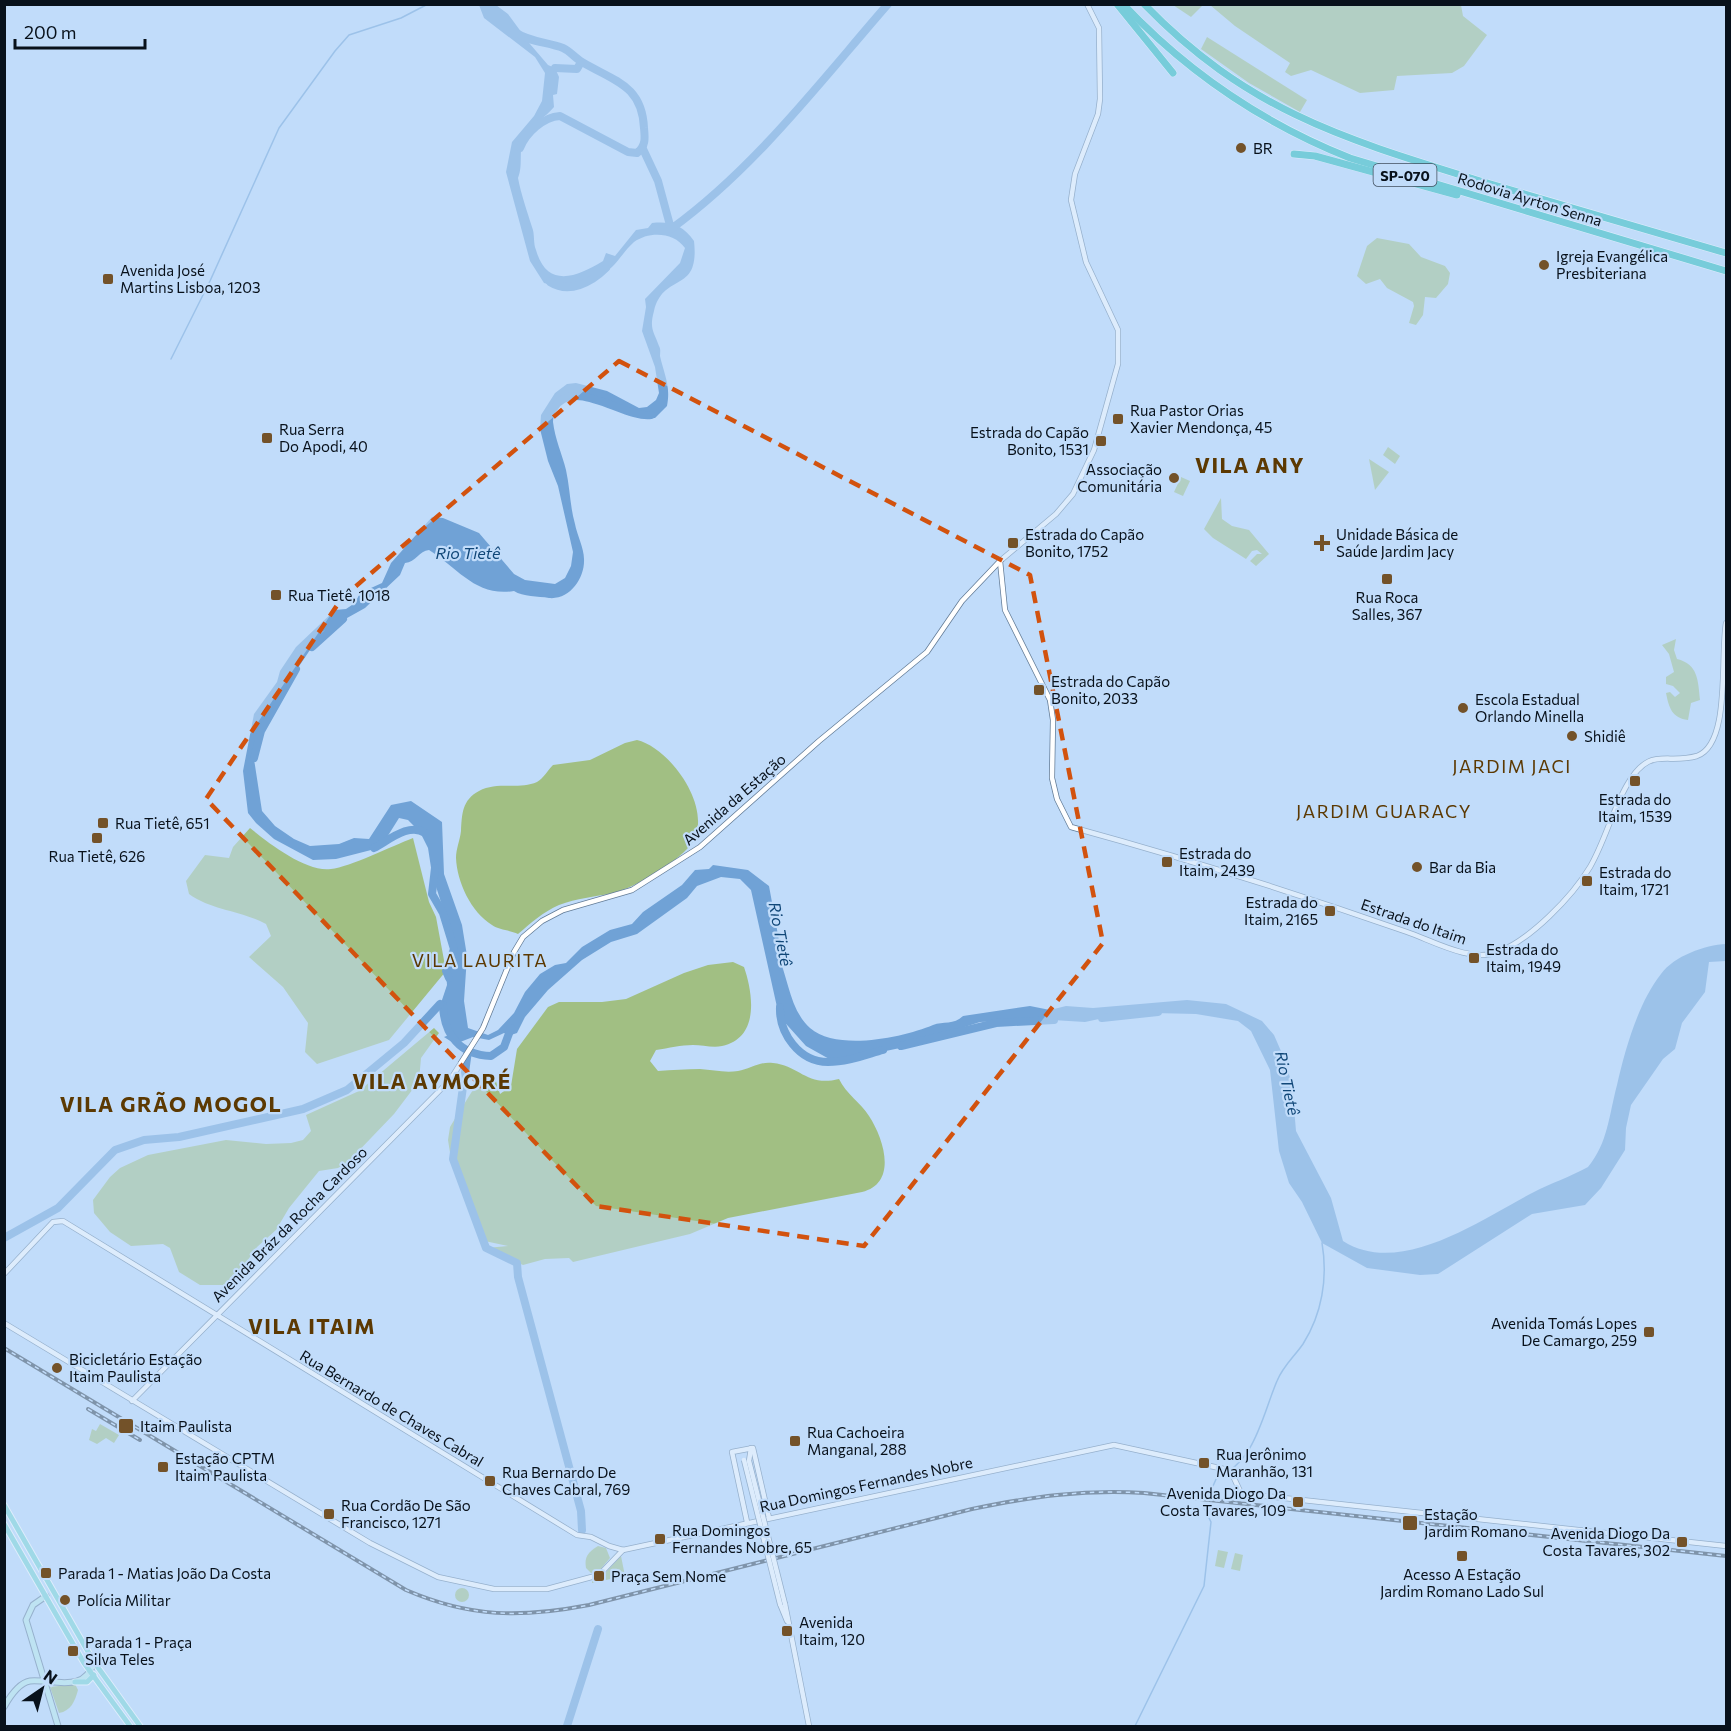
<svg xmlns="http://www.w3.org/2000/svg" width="1731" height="1731" font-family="Commissioner,sans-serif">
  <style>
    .green { fill: #a1bf83 }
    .water { fill: #70a2d6 }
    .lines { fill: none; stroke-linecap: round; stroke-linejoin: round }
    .stream { stroke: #70a2d6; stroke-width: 1.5 }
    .river { stroke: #70a2d6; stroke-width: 8 }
    .tertiary-casing { stroke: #637c97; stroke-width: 6 }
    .secondary-casing { stroke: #637c97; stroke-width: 7 }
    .primary-casing { stroke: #fff; stroke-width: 7 }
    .motorway-casing { stroke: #fff; stroke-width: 8 }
    .tertiary { stroke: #fff; stroke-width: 4.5 }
    .secondary { stroke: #bbeae8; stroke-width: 5 }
    .primary { stroke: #77d5d1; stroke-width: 5 }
    .motorway { stroke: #1db9b3; stroke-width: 7 }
    .rail-casing { stroke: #303c4b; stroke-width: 4 }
    .rail { stroke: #c1dcfa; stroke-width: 1.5; stroke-dasharray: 4.5; stroke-linecap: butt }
    .tertiary-bridge-casing { stroke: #637c97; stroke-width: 6; stroke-linecap: butt }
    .tertiary-bridge { stroke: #fff; stroke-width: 4.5 }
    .marked { fill: none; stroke: #d2520e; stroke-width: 4.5; stroke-dasharray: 12 8; stroke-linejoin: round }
    .poi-dot { fill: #735229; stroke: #c1dcfa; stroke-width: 2 }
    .labels { text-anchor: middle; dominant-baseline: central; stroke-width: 4.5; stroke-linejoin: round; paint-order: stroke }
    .shield { fill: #c1dcfa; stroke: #404e5e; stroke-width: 1.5 }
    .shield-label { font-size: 14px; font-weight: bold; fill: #08111b }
    .poi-label { font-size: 15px; fill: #08111b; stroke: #c1dcfa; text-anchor: start }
    .street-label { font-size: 15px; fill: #08111b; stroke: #c1dcfa }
    .water-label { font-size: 16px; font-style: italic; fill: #104778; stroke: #c1dcfa }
    .quarter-label { font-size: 18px; letter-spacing: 1.5px; fill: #5c3902; stroke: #c1dcfa }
    .district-label { font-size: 21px; font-weight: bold; letter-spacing: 1.5px; fill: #5c3902; stroke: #c1dcfa }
  </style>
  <rect width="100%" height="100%" fill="#c1dcfa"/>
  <g class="green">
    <polygon points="1173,5 1203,5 1191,17"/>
    <polygon points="1210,5 1461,5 1463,16 1487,35 1464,66 1452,73 1397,76 1394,90 1360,93 1311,70 1291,76 1285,72 1290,63 1235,26"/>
    <polygon points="1207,37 1307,100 1300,112 1249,83 1201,49"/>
    <polygon points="1377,238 1409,244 1421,257 1445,266 1450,273 1448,284 1436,298 1425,297 1423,315 1416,325 1409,323 1414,306 1413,302 1387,288 1380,279 1366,284 1357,276 1367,246"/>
    <polygon points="1388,447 1400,456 1395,464 1383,455"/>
    <polygon points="1369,459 1389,472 1375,490"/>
    <polygon points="1181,477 1190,481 1183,496 1174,492"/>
    <polygon points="1221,498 1222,519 1232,526 1249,530 1269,554 1256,566 1250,561 1257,554 1262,554 1257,550 1252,551 1246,559 1213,538 1204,529"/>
    <path d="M1676,639l-2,11 3,9c21,5 21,21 23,41l-9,3 -3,17c-16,-2 -19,-12 -22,-27l4,-1 5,5 5,-4 -7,-7 -7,-2v-7l8,-5 -5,-18 -7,-9z"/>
    <path d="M637,740c35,8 83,77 50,109 -18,18 -49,37 -74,44 -19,4 -36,5 -54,12 -16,7 -28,18 -41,29 -8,-4 -19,-4 -26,-9 -21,-13 -35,-43 -36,-67 0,-9 4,-18 5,-27 1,-17 1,-31 18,-40 18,-10 40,-1 58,-9 6,-3 11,-12 16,-17l37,-5 35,-17z"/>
    <path d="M250,828c17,14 57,45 81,41 19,-2 61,-23 82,-31l16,64 7,15 10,54 -57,69 -72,24 -12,-12 3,-29 -25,-36 -34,-30 22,-21 -5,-12c-26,-14 -53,-13 -77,-30l-3,-13 19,-26 24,3 4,-11z"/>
    <path d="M733,962l11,5c9,26 16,71 -22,79 -9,2 -20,-1 -29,-1 -12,0 -24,3 -37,5l-6,11 8,10c14,-1 28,-2 42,-2 13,1 25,4 38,2 12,-2 22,-10 35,-8 27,3 34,24 66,16 7,15 22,24 30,37 15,23 29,67 -7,76l-134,26 -38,16 -117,28 -4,-4 -24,1 -22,6 -37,-17 22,-2 -28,-6 -19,-61 -9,-14 -4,-25 2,-13 6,-10 20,-32 11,-12 8,5 5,16 11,-8 6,-37 31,-42 11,-5h43l24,-3 58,-26 24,-8z"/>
    <polygon points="434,1028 439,1033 421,1058 419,1081 394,1114 348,1162 338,1168 319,1171 289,1208 276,1230 257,1247 235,1278 225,1285 200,1285 179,1272 170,1248 163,1244 131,1246 110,1232 94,1213 93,1200 110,1177 120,1168 148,1155 226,1140 266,1144 291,1143 303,1140 311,1131 306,1115 359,1091"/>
    <polygon points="100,1424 119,1435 114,1443 106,1438 97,1444 89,1440 92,1429 96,1431"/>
    <path d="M598,1546l8,2 4,10 -11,13 -8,2 -5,-5c-2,-11 2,-16 12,-22z"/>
    <polygon points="1218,1550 1228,1552 1224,1568 1215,1566"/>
    <polygon points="1235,1553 1243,1555 1240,1571 1231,1569"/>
    <polygon points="621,1556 625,1576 592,1583 592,1581 606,1572"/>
    <circle cx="462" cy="1595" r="7"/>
    <path d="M75,1684l3,6c-3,11 -7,21 -19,23l-9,-26z"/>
  </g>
  <path class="water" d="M479,5h17l12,9 22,30 18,21 7,3 4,9 -2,17 -4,1 1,12c-8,10 -21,17 -28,26 -9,14 -2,31 -8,45 3,16 9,33 14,49 3,7 1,16 4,23 11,39 41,27 67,11l3,-8 9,3 21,-26 12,-2 4,-5c19,-2 31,2 42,18 6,54 -30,30 -40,70 -5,18 0,21 5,35 2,3 1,7 1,10 4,18 11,30 7,50l-12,12c-22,0 -76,-36 -94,-17 -4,5 -8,15 -8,21 2,17 9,32 13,48 4,18 4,37 9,54 2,11 9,24 9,35 1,19 -14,41 -35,39 -11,-2 -26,-1 -35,-7 -38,6 -55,-22 -85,-41 -10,1 -13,12 -24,13l-5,12 -35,33 -43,24 -57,85 -8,21 -3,21 8,52 13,15 19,13 16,7 29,-2 15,-6 15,1 22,-34 20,-4 31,21 2,52 18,51 5,31 -3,45 4,27 20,7 10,-5 16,-17 11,-21 15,-18 15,-9 11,-2 16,-16 28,-17 22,-6 11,-12 39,-27 13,-15 14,-1 4,-4 35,5 21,16 11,60 -3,8c12,24 12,55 33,74 28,24 94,9 123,-3 10,-4 21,0 30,-9l67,-10 20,4 16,-4 27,2 94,-8 39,4 36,17 12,14 10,23 8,26 4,47 35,67 12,43c58,37 138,-22 191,-49 17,-9 36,-15 54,-25 20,-24 21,-52 29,-82 8,-35 21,-82 44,-111 13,-18 44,-29 65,-30v17l-17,1 -4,30 -23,31 -7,26 -12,10 -32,46 -5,23 -1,22 -24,38 -16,17 -53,9 -94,60 -18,1 -53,-7 -45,-25 -20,-41 -13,-19 -10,-32 -9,-81 -19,-39 -13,-10 -42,-7 -43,-1 -35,2 -33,7 -49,-3 -56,3 -80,26 -52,11 -17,1 -25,-14 -27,-30 -28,-126 -11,-11 -19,-2 -24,9 -10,12 -50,36 -26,8 -29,18 -34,30 -23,27 -8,16 -6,2 -7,-2 -15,7 -16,-3 -18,7 -11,-7 5,-2 -2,-15 -8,-11 8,-24 -1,-14 7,-12v-19l-21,-66 -4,-26 -8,-16 -12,-12 -9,-2 -15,24 -9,7 -39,10 -23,1 -39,-21 -18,-16 -8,-10 -5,-42 11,-57 23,-32 3,-11 16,-24 39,-37 11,-1 9,-6 5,-10 22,-10 9,-20 41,-46 11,1 36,15 35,41 11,6 30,4 10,-6 6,-12 2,-14 -15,-66 -10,-25 -8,-32 1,-14 14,-22 12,-9 9,-1 31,8 32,17 8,-1 9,-7 3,-7 -4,-26 -13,-36 4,-24 -1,-8 35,-36 5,-15c-11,-16 -36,-17 -51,-6 -8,7 -14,17 -22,25 -9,8 -24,18 -36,21l-10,-5 -8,4 -14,-4 -14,-22 -24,-89 6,-30 22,-26 8,-15 3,-28 -10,-16 -51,-39z"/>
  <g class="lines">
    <g class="stream">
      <polyline points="171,359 210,281 279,128 335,51 349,35 401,18 428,4"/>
      <path d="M1209,1495l8,-18c38,-14 45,-61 60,-96 6,-15 17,-24 26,-37 19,-30 25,-66 19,-101"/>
      <polyline points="1135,1726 1204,1586 1211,1522 1204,1508"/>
    </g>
    <g class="river">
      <path d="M515,32c14,10 33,10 48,16 7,3 12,10 19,14 32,19 60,23 62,66 1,10 2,18 -7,25l-9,-1 -68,-36c-17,1 -34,17 -40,32"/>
      <polyline points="555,68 577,69 581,62"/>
      <path d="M643,149l15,32 13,48c84,-61 149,-147 217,-225"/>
      <path d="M550,282c19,12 41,1 56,-14"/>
      <path d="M554,408c20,-32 71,11 97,7"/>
      <polyline points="312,647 343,619"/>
      <polyline points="254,758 261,731 296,669"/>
      <path d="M374,848c14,-7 35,-26 51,-15"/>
      <polyline points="435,868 432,894 443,913 454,949 446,971 449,978"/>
      <path d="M443,1005c1,30 17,50 48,51l13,-9 7,-19"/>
      <path d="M780,1007c-1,26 19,55 48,55 19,0 37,-7 55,-12"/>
      <polyline points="1102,1018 1158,1012"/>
      <polyline points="901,1046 996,1023 1054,1020"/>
      <polyline points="468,1051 453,1159 486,1248 517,1263 518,1277 581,1511 582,1530"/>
      <polyline points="4,1238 58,1208 115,1150 144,1140 179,1137 303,1109 347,1090 404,1043 440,1004"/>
      <polyline points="567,1726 598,1629"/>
    </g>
    <g class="tertiary-casing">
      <g id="tertiary">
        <path d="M1087,4l12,24 1,71 -2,15 -23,60 -4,26 15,62 32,68v34l-24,86 -21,44 -17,20 -56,47 5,49 45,90 3,20 -1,58 5,21 14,28c113,31 225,66 336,105 26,9 64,31 91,20 32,-12 74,-55 92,-85 15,-26 22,-56 37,-82 23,-40 38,-20 70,-29 34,-12 23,-99 29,-133"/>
        <polyline points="4,1274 53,1222 63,1221 577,1535 591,1537 609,1546 623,1550 1114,1445 1224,1469 1233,1476 1240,1491 1247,1494 1726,1546"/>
        <polyline points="4,1323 370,1543 438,1577 494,1589 547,1589 599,1575 623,1550"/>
        <polyline points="132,1401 450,1080 483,1028 514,952 523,937 542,921 563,910 632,890 700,847 819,741 927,652 962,601 1000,561"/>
        <polyline points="749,1461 751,1448"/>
        <polyline points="747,1522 732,1452 753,1448 769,1518"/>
        <polyline points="780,1604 787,1621"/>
        <polyline points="785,1604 809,1726"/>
      </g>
    </g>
    <g class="secondary-casing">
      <g id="secondary">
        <polyline points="46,1596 33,1605 26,1620 58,1726"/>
        <path d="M4,1707c5,-9 14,-24 26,-26 24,-2 54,13 64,-19"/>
      </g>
    </g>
    <g class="primary-casing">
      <g id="primary">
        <polyline points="4,1505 94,1662 140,1726"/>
        <polyline points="4,1524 84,1663 130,1726"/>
        <polyline points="75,1682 87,1682 94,1675"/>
      </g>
    </g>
    <g class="motorway-casing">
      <g id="motorway">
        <polyline points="1117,4 1173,73"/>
        <path d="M1123,4c65,69 139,119 227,154l376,113"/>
        <path d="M1144,4c103,106 197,134 333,176 83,25 166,49 249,73"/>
        <polyline points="1294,154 1315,156 1457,195"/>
      </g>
    </g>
    <use href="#tertiary" class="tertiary"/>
    <use href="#secondary" class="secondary"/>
    <use href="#primary" class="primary"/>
    <use href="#motorway" class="motorway"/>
    <g class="rail-casing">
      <g id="rail">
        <path d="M4,1348l402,242c65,28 115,28 183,15l383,-96c58,-12 112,-20 172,-16l582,63"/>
        <polyline points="88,1409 140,1440"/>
      </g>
    </g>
    <use href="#rail" class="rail"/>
    <g class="tertiary-bridge-casing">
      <g id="tertiary-bridge">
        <polyline points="744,1460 780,1604"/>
        <polyline points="749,1461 785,1604"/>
      </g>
    </g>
    <use href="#tertiary-bridge" class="tertiary-bridge"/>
  </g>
  <path d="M0 0H1731V1731H0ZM619,361l411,214 73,368 -239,303 -268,-40 -390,-407 136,-201z" fill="#c1dcfa" fill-opacity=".55" fill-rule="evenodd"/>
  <path class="marked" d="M619,361l411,214 73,368 -239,303 -268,-40 -390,-407 136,-201z"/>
  <g class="poi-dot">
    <circle cx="1241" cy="148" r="6"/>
    <circle cx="1544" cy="265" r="6"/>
    <rect x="102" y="273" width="12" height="12" rx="3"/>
    <rect x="1112" y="413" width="12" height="12" rx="3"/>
    <rect x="261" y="432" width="12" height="12" rx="3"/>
    <rect x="1095" y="435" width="12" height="12" rx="3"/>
    <circle cx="1174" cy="478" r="6"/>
    <rect x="1007" y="537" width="12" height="12" rx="3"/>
    <path d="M1319 534h6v6h6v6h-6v6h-6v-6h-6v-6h6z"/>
    <rect x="1381" y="573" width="12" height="12" rx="3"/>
    <rect x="270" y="589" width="12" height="12" rx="3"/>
    <rect x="1033" y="684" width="12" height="12" rx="3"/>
    <circle cx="1463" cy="708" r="6"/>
    <circle cx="1572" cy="736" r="6"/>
    <rect x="1629" y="775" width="12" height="12" rx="3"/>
    <rect x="97" y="817" width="12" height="12" rx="3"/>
    <rect x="91" y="832" width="12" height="12" rx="3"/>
    <rect x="1161" y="856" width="12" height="12" rx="3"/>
    <circle cx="1417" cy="867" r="6"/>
    <rect x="1581" y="875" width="12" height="12" rx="3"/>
    <rect x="1324" y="905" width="12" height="12" rx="3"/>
    <rect x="1468" y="952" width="12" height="12" rx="3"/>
    <rect x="1643" y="1326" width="12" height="12" rx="3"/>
    <circle cx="57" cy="1368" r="6"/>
    <rect x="118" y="1418" width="16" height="16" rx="3"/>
    <rect x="789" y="1435" width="12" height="12" rx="3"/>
    <rect x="1198" y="1457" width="12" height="12" rx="3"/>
    <rect x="157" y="1461" width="12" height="12" rx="3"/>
    <rect x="484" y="1475" width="12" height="12" rx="3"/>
    <rect x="1292" y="1496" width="12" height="12" rx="3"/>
    <rect x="323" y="1508" width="12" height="12" rx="3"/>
    <rect x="1402" y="1515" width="16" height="16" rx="3"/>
    <rect x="654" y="1533" width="12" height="12" rx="3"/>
    <rect x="1676" y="1536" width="12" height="12" rx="3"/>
    <rect x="1456" y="1550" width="12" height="12" rx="3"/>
    <rect x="40" y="1567" width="12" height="12" rx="3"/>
    <rect x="593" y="1570" width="12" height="12" rx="3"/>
    <circle cx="65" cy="1600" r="6"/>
    <rect x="781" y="1625" width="12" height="12" rx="3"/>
    <rect x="67" y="1645" width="12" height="12" rx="3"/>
  </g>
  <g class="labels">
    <rect class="shield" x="1373.5" y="164" width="63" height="22" rx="4.5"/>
    <g class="shield-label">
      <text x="1405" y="175">SP-070</text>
    </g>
    <g class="poi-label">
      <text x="1253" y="148">BR</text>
      <text x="1556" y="256">Igreja Evangélica<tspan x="1556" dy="17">Presbiteriana</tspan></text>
      <text x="120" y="270">Avenida José<tspan x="120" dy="17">Martins Lisboa, 1203</tspan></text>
      <text x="1130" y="410">Rua Pastor Orias<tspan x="1130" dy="17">Xavier Mendonça, 45</tspan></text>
      <text x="279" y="429">Rua Serra<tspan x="279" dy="17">Do Apodi, 40</tspan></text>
      <text x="1089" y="432" text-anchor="end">Estrada do Capão<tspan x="1089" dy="17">Bonito, 1531</tspan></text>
      <text x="1162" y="469" text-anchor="end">Associação<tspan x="1162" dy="17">Comunitária</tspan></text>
      <text x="1025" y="534">Estrada do Capão<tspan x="1025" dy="17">Bonito, 1752</tspan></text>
      <text x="1336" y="534">Unidade Básica de<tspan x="1336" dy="17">Saúde Jardim Jacy</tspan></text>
      <text x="288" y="595">Rua Tietê, 1018</text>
      <text x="1387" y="597" text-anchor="middle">Rua Roca<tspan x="1387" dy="17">Salles, 367</tspan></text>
      <text x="1051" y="681">Estrada do Capão<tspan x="1051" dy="17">Bonito, 2033</tspan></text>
      <text x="1475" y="699">Escola Estadual<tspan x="1475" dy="17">Orlando Minella</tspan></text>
      <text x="1584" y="736">Shidiê</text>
      <text x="1635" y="799" text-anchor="middle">Estrada do<tspan x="1635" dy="17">Itaim, 1539</tspan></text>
      <text x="115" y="823">Rua Tietê, 651</text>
      <text x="1179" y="853">Estrada do<tspan x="1179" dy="17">Itaim, 2439</tspan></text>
      <text x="97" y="856" text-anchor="middle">Rua Tietê, 626</text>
      <text x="1429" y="867">Bar da Bia</text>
      <text x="1599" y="872">Estrada do<tspan x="1599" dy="17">Itaim, 1721</tspan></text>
      <text x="1318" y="902" text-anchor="end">Estrada do<tspan x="1318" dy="17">Itaim, 2165</tspan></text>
      <text x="1486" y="949">Estrada do<tspan x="1486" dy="17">Itaim, 1949</tspan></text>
      <text x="1637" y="1323" text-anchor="end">Avenida Tomás Lopes<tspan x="1637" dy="17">De Camargo, 259</tspan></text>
      <text x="69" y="1359">Bicicletário Estação<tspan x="69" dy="17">Itaim Paulista</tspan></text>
      <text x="140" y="1426">Itaim Paulista</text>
      <text x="807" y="1432">Rua Cachoeira<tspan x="807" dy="17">Manganal, 288</tspan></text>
      <text x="1216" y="1454">Rua Jerônimo<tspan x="1216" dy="17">Maranhão, 131</tspan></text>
      <text x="175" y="1458">Estação CPTM<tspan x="175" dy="17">Itaim Paulista</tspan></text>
      <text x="502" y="1472">Rua Bernardo De<tspan x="502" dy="17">Chaves Cabral, 769</tspan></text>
      <text x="1286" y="1493" text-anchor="end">Avenida Diogo Da<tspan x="1286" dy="17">Costa Tavares, 109</tspan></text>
      <text x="341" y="1505">Rua Cordão De São<tspan x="341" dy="17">Francisco, 1271</tspan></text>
      <text x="1424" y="1514">Estação<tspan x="1424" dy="17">Jardim Romano</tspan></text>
      <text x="672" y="1530">Rua Domingos<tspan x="672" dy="17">Fernandes Nobre, 65</tspan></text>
      <text x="1670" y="1533" text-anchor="end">Avenida Diogo Da<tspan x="1670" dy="17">Costa Tavares, 302</tspan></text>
      <text x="58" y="1573">Parada 1 - Matias João Da Costa</text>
      <text x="1462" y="1574" text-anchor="middle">Acesso A Estação<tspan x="1462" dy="17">Jardim Romano Lado Sul</tspan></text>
      <text x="611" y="1576">Praça Sem Nome</text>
      <text x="77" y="1600">Polícia Militar</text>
      <text x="799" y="1622">Avenida<tspan x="799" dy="17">Itaim, 120</tspan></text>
      <text x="85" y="1642">Parada 1 - Praça<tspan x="85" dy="17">Silva Teles</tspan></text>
    </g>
    <g class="street-label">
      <text transform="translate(1530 199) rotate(17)">Rodovia Ayrton Senna</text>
      <text transform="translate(734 799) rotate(-41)">Avenida da Estação</text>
      <text transform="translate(1414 921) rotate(19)">Estrada do Itaim</text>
      <text transform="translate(289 1224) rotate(-45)">Avenida Bráz da Rocha Cardoso</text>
      <text transform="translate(392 1408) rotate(31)">Rua Bernardo de Chaves Cabral</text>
      <text transform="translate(866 1484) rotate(-12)">Rua Domingos Fernandes Nobre</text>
    </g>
    <g class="water-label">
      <text x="468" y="552">Rio Tietê</text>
      <text transform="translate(781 934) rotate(79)">Rio Tietê</text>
      <text transform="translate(1288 1083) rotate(78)">Rio Tietê</text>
    </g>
    <g class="quarter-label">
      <text x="1512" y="766">JARDIM JACI</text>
      <text x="1384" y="811">JARDIM GUARACY</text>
      <text x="480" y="960">VILA LAURITA</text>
    </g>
    <g class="district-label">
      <text x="1250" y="464">VILA ANY</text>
      <text x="432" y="1080">VILA AYMORÉ</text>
      <text x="171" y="1103">VILA GRÃO MOGOL</text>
      <text x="312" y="1325">VILA ITAIM</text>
    </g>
  </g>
  <rect width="1731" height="1731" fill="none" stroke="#08111b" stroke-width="12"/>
  <g transform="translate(42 1689) rotate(35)" stroke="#c1dcfa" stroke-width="4.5" paint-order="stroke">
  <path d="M0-4.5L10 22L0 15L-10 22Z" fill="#08111b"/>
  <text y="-9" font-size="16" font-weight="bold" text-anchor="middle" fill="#08111b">N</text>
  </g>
  <path d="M15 39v9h130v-9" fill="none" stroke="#08111b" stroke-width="3"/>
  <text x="24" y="39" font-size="18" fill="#08111b" stroke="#c1dcfa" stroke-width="4.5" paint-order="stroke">200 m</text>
</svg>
